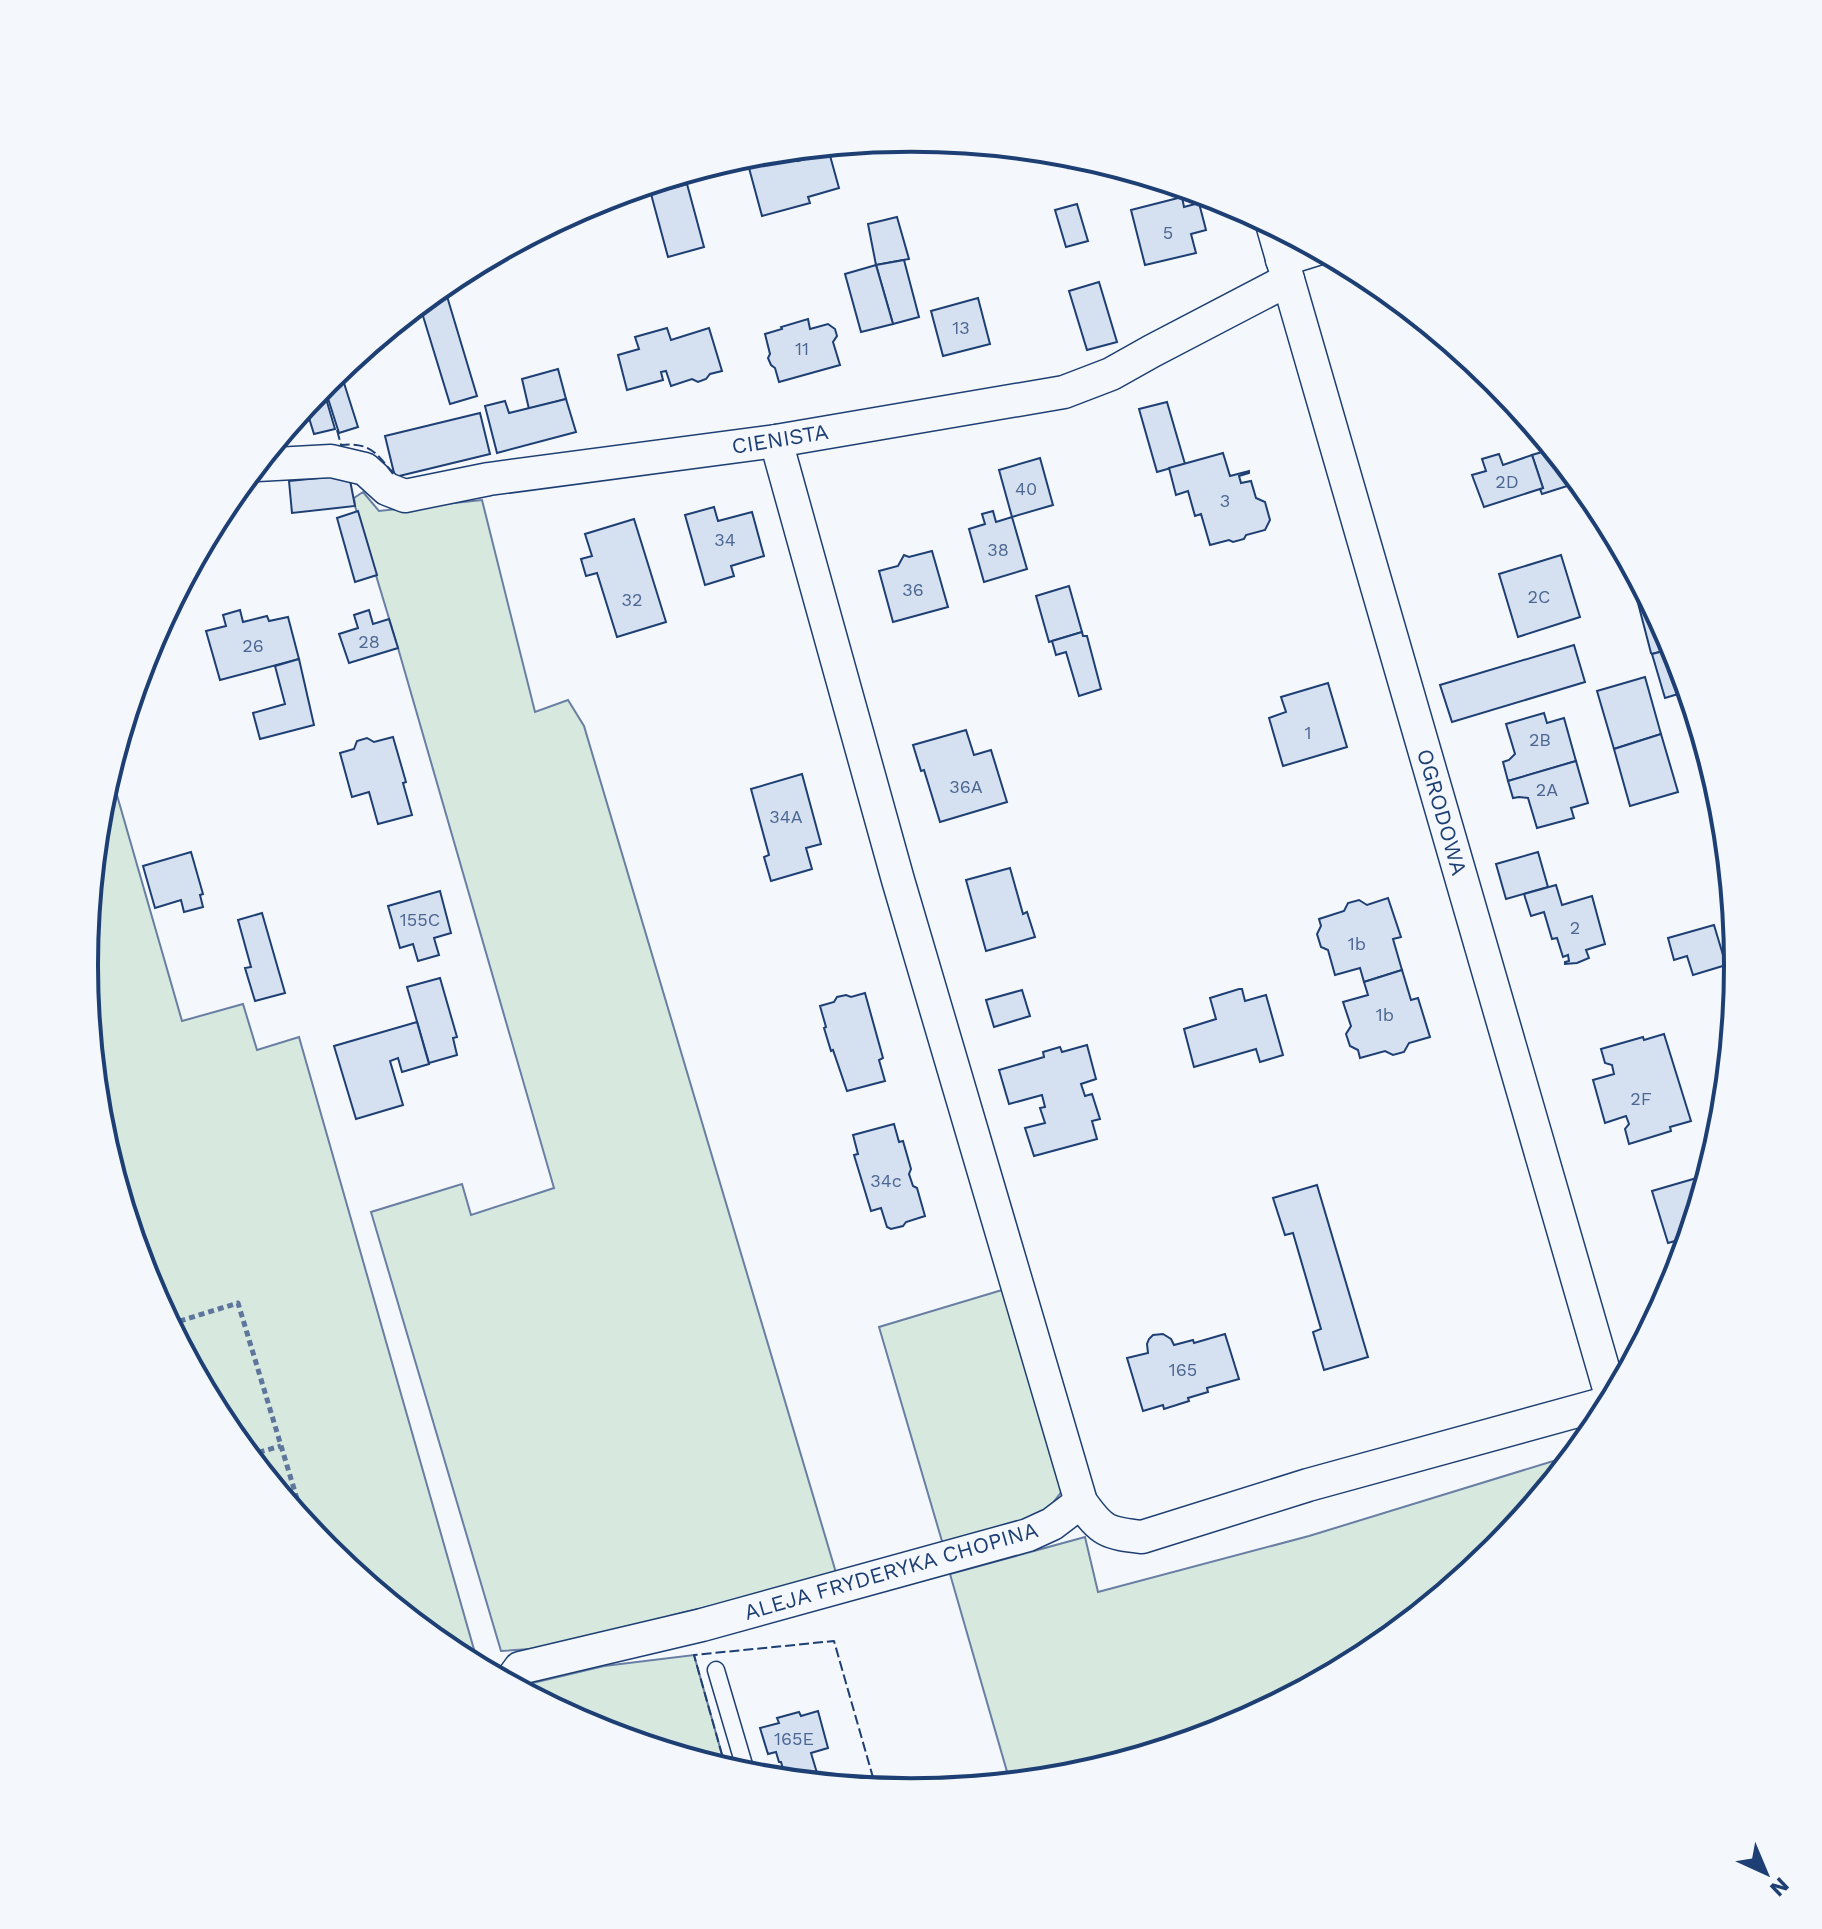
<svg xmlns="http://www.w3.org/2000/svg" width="1822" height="1929" font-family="'Work Sans',sans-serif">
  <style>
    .green { fill: #d7e8df; stroke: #687fa3; stroke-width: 2 }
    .building { fill: #d5e0f0; stroke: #1d3f73; stroke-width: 2 }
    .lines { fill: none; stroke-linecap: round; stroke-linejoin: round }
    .service-casing { stroke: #1d3f73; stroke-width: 19 }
    .minor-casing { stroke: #1d3f73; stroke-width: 35 }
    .path { stroke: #5e769c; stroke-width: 5; stroke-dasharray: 6 4; stroke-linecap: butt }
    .service { stroke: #f4f7fb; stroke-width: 16 }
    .minor { stroke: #f4f7fb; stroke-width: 32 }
    .fence { stroke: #1d3f73; stroke-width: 2; stroke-dasharray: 10 4; stroke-linecap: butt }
    .labels { text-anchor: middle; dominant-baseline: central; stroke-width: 6; stroke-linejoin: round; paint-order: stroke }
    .number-label { font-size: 18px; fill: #4b6792 }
    .street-label { font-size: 22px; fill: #1d3f73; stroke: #f4f7fb }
    .rim { fill: none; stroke: #1d3f73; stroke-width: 4 }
  </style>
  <rect width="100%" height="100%" fill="#f4f7fb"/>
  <g class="green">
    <polygon points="363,492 379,511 482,500 535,712 568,700 584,726 837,1576 681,1613 559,1647 501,1651 371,1212 462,1184 471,1215 554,1188 398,648 355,506 354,498"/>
    <polygon points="110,771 182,1021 243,1004 257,1050 299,1037 479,1667 451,1652 326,1549 223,1424 147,1281 100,1125 84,964 100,803"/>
    <polygon points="1012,1287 1062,1491 1045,1513 944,1548 879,1327"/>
    <polygon points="1573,1455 1495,1550 1370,1652 1227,1729 1072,1776 1010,1782 950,1574 1085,1537 1098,1592 1309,1536"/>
    <polygon points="694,1655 726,1769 594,1728 519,1688 520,1686 604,1666"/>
  </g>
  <g class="building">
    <polygon points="829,152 839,188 808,197 810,203 762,216 749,168 797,155 798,161"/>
    <polygon points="1063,153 1076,155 1080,166 1068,168"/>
    <polygon points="687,184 704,247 668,257 651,194"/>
    <polygon points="1182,197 1184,207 1199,203 1206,230 1191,234 1196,253 1145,265 1131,210"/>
    <polygon points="1077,204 1088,241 1066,247 1055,210"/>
    <polygon points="897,217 909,259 876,265 868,224"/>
    <polygon points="904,260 919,317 893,324 876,265"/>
    <polygon points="876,265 893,324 861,332 845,274"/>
    <polygon points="1099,282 1117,342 1087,350 1069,291"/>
    <polygon points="446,293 477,396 450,404 419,303 423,300"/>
    <polygon points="978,298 990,344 943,356 931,311"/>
    <polygon points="808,319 810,329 828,324 835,329 837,336 833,342 840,365 779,382 775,368 771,365 768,358 770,354 765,334 782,329 781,327"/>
    <polygon points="667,328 671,340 709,328 722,371 710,374 706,379 698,382 692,379 671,386 666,371 661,372 663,380 627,390 618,355 639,349 635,337"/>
    <polygon points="558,369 566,399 529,409 522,379"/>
    <polygon points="344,383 358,427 339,433 325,389"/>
    <polygon points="322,385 335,429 314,434 305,405"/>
    <polygon points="566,399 576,432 497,453 485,406 505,401 509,413"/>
    <polygon points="1167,402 1185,464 1157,472 1139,409"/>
    <polygon points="480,413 490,454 395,477 385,436"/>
    <polygon points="1552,449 1580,482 1542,494 1540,489 1543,488 1532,455"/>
    <polygon points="1223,453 1230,476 1249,471 1249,473 1239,476 1241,483 1251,481 1256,498 1265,502 1270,520 1265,530 1246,535 1244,539 1233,542 1229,540 1210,545 1201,514 1195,516 1188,491 1176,495 1169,468"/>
    <polygon points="1499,454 1503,465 1532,455 1543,488 1484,507 1472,475 1486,471 1482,459"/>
    <polygon points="1040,458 1053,505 1012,517 999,470"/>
    <polygon points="349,475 355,506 292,513 289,481"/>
    <polygon points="714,507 718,521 752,512 764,556 731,566 734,576 705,585 685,515"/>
    <polygon points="358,511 377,575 355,582 337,518"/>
    <polygon points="993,511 996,522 1012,517 1027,569 984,582 969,529 985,524 982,514"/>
    <polygon points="634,519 666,622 617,637 597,573 586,576 581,559 592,556 585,534"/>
    <polygon points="932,551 948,607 893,622 879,571 898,566 904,555 909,557"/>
    <polygon points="1561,555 1580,617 1518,637 1499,574"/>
    <polygon points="1638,579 1675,648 1652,654 1651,653 1632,580"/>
    <polygon points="1069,586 1082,632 1049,642 1036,596"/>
    <polygon points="240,610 243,622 267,616 269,621 288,617 299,659 220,680 206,631 226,626 223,615"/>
    <polygon points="369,610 373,624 389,619 398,648 349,663 339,634 358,628 354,615"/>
    <polygon points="1082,632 1083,636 1087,636 1101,689 1079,696 1066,652 1056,655 1052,641"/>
    <polygon points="1574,645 1585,682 1452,722 1440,685"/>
    <polygon points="1675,648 1688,691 1665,698 1652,654"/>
    <polygon points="299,659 314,725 260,739 253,713 285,704 275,666"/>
    <polygon points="1645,677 1661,734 1614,749 1597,691"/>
    <polygon points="1328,683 1347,747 1283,766 1269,718 1286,712 1281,697"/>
    <polygon points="1544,713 1547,723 1564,718 1576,761 1508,781 1503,762 1509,760 1515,754 1506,724"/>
    <polygon points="966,730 974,755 991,750 1007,802 940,822 924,770 921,771 913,745"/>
    <polygon points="1661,734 1678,792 1630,806 1614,749"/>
    <polygon points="393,737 406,782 403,783 412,815 378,824 369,792 352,797 340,753 354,749 357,741 367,738 374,742"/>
    <polygon points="1576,761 1588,803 1571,808 1574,818 1537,828 1528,798 1519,797 1513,798 1508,781"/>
    <polygon points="802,774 821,844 806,848 812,869 771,881 764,857 769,855 751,789"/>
    <polygon points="191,852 203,894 200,895 203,907 184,912 181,900 155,908 143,866"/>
    <polygon points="1538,852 1548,887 1506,899 1496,864"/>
    <polygon points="1010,868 1023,914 1027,912 1035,937 986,951 966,880"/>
    <polygon points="1556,885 1562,905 1592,896 1605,944 1586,950 1589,958 1577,963 1565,964 1565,962 1569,961 1568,955 1563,957 1557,938 1552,939 1544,912 1531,916 1524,894"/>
    <polygon points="440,891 451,933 434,938 439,955 418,961 413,944 400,948 388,906"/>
    <polygon points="1388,898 1401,937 1393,939 1402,970 1364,982 1360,968 1335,975 1328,950 1321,947 1317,934 1321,926 1319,919 1344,911 1348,903 1359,900 1367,905"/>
    <polygon points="262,913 285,993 255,1001 245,968 251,967 238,920"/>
    <polygon points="1714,925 1726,965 1693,975 1687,956 1674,960 1668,938"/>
    <polygon points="1402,970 1411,1000 1418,998 1430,1037 1409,1043 1404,1052 1393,1055 1385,1051 1360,1058 1358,1050 1350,1046 1346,1034 1351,1026 1343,1002 1368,995 1364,982"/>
    <polygon points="440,978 457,1037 453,1038 457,1055 429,1063 407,987"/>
    <polygon points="1239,989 1242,989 1245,1001 1266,995 1283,1055 1260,1062 1256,1049 1194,1067 1184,1029 1216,1019 1210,998"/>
    <polygon points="1022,990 1030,1016 994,1027 986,1000"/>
    <polygon points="865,993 883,1058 879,1060 885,1081 847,1091 833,1050 831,1051 824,1028 826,1027 820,1006 834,1002 837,997 846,995 851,997"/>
    <polygon points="417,1022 429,1064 402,1072 398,1058 390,1061 403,1105 356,1119 334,1046"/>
    <polygon points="1664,1034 1691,1121 1670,1127 1671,1131 1629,1144 1625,1129 1629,1124 1626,1116 1605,1123 1593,1080 1614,1074 1612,1065 1605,1063 1601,1049 1643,1037 1644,1040"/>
    <polygon points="1087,1045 1096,1079 1081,1084 1085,1096 1092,1094 1100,1119 1092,1121 1097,1139 1034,1156 1025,1128 1045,1123 1040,1108 1045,1107 1042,1095 1009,1104 999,1070 1044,1057 1043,1052 1060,1047 1062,1052"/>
    <polygon points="894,1124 899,1142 903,1141 911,1169 909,1174 913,1186 917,1188 925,1216 906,1222 903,1226 891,1229 887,1227 881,1208 871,1211 854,1155 858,1154 853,1135"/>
    <polygon points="1707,1175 1681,1260 1675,1241 1668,1243 1652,1191"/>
    <polygon points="1317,1185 1368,1357 1324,1370 1313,1332 1321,1329 1293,1233 1285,1235 1273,1198"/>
    <polygon points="1163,1334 1171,1339 1174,1345 1193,1340 1194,1343 1225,1334 1239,1379 1207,1388 1208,1392 1188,1398 1189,1401 1164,1409 1163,1405 1143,1411 1127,1358 1148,1353 1147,1344 1149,1339 1153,1335"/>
    <polygon points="818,1711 828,1748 811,1753 817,1773 820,1772 823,1783 786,1779 781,1762 779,1762 776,1752 768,1754 760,1728 779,1723 777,1718 799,1712 801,1716"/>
  </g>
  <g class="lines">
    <g class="service-casing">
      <polyline id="service" points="716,1670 747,1775"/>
    </g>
    <g class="minor-casing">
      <g id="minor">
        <polyline points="1272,224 1612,1399"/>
        <polyline points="1282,260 1317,249"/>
        <path d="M776,441l122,439 183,622c21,30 26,31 61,35l166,-52 302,-83"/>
        <polyline points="257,465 331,461 365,469 387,489 405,496 489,479 776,441 1064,392 1111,374 1152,351 1288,280"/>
        <polyline points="509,1683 520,1668 702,1625 1028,1535 1052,1524 1081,1502"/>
      </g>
    </g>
    <g class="path">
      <polyline points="170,1324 238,1303 304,1522"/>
      <polyline points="249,1455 281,1446"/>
    </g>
    <use href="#service" class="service"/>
    <use href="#minor" class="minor"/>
    <g class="fence">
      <polyline points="444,283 446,293"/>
      <path d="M337,430l4,15c29,-3 36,8 52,29"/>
      <polyline points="726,1769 694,1655 834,1641 876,1788"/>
    </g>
  </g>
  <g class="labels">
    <g class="number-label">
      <text x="1168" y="232">5</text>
      <text x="961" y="327">13</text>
      <text x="802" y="348">11</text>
      <text x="1507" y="481">2D</text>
      <text x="1026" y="488">40</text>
      <text x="1225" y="500">3</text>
      <text x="725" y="539">34</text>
      <text x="998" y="549">38</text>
      <text x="913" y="589">36</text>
      <text x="1539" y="596">2C</text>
      <text x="632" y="599">32</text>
      <text x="369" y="641">28</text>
      <text x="253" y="645">26</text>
      <text x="1308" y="732">1</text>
      <text x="1540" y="739">2B</text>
      <text x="966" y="786">36A</text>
      <text x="1547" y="789">2A</text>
      <text x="786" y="816">34A</text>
      <text x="420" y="919">155C</text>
      <text x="1575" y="927">2</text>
      <text x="1357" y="943">1b</text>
      <text x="1385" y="1014">1b</text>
      <text x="1641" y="1098">2F</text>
      <text x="886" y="1180">34c</text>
      <text x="1183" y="1369">165</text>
      <text x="794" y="1738">165E</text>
    </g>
    <g class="street-label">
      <text transform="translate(780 439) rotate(-9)">CIENISTA</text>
      <text transform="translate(1442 812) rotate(74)">OGRODOWA</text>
      <text transform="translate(891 1571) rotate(-16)">ALEJA FRYDERYKA CHOPINA</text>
    </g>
  </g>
  <path d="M0 0H1822V1929H0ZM98 965a813 813 0 1 1 1626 0a813 813 0 1 1-1626 0Z" fill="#f4f7fb" fill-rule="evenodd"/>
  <path class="rim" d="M98 965a813 813 0 1 1 1626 0a813 813 0 1 1-1626 0Z"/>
  <g transform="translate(1766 1873) rotate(136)" stroke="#f4f7fb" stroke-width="6" paint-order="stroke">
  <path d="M0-6L14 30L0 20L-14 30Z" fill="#1d3f73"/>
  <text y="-12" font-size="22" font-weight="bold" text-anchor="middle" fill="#1d3f73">N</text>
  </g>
</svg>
